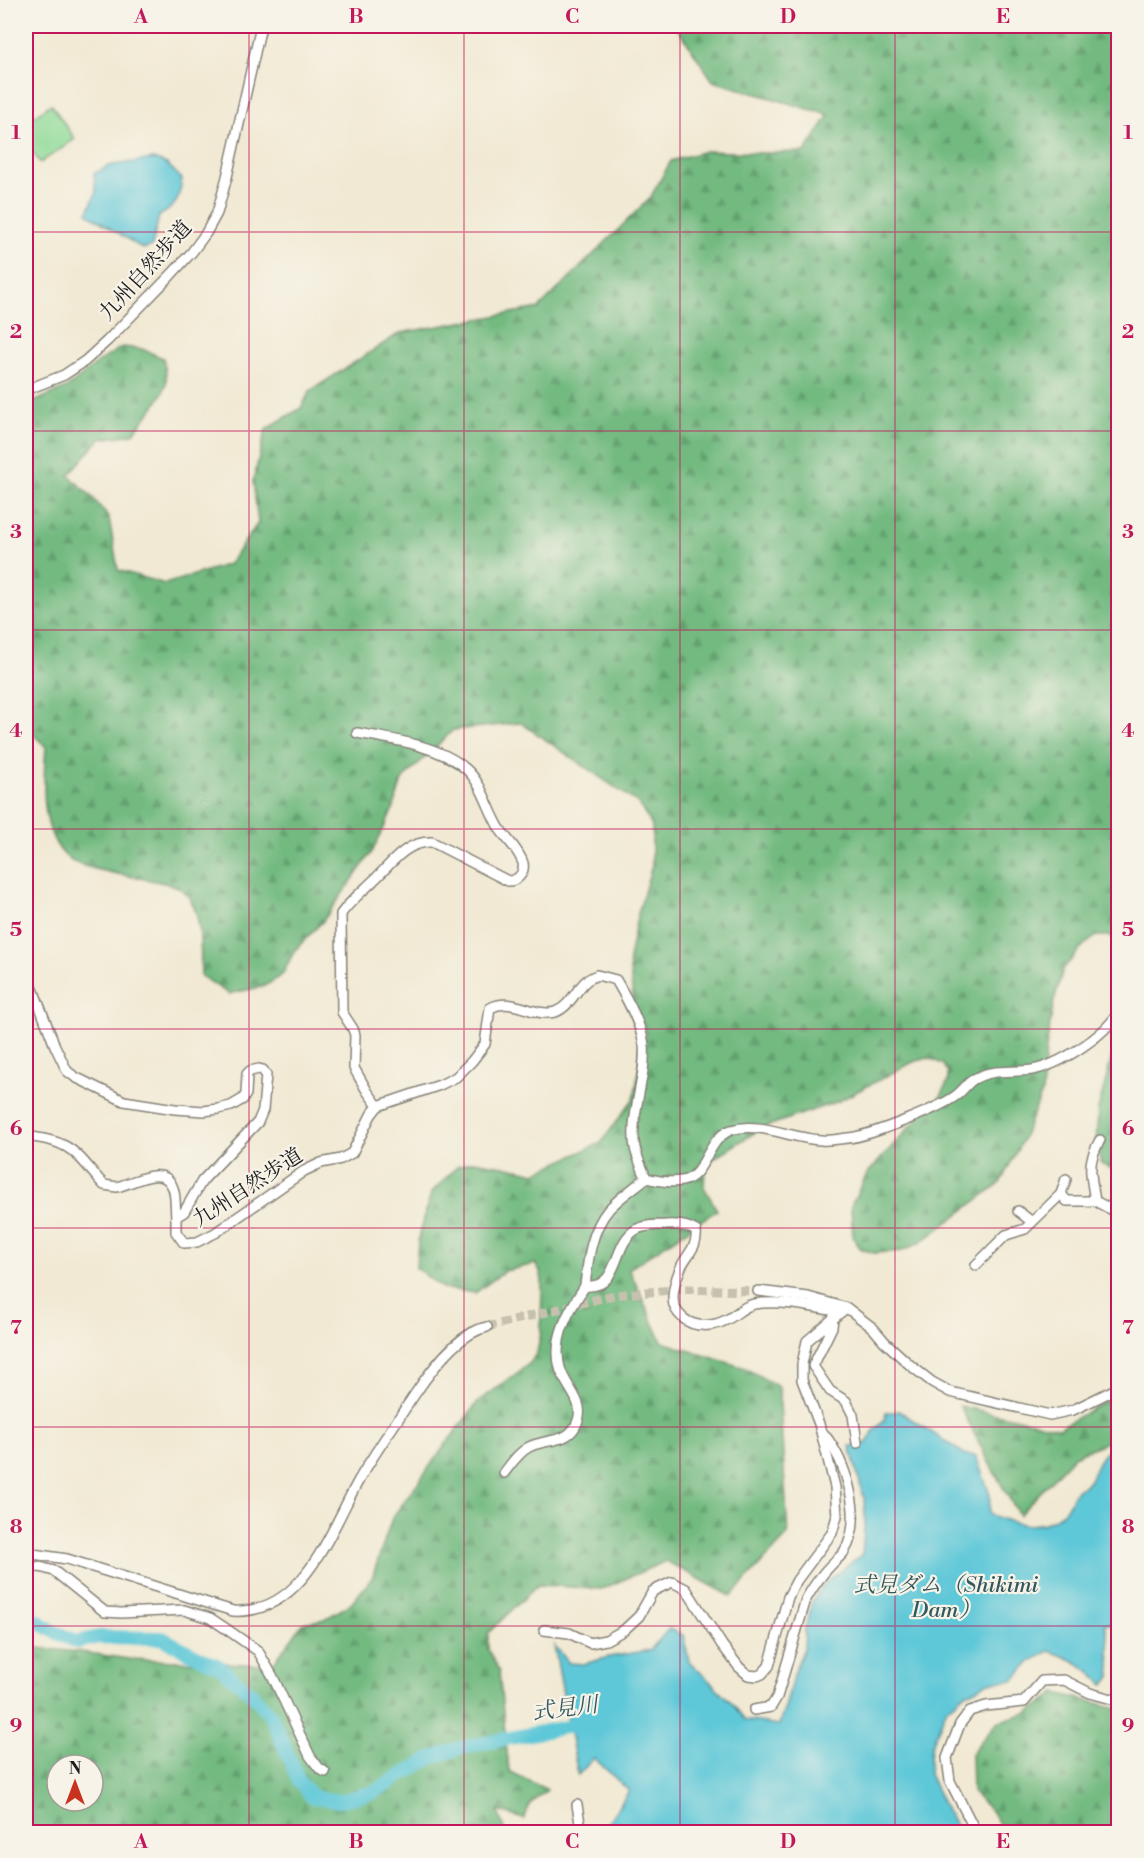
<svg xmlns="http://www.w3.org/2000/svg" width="1144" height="1858" font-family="'Libre Bodoni','Noto Serif JP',serif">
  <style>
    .grass { fill: #8eda97; stroke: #557b5a; stroke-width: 1.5 }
    .forest { fill: url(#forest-firs); stroke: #476b4e; stroke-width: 1.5; fill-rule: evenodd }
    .water { fill: #5ec8d8; stroke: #3d727a; stroke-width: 1.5 }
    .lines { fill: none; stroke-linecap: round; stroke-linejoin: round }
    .river { stroke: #5ec8d8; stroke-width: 14 }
    .minor-tunnel { stroke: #c6c0ae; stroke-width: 9; stroke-dasharray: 9 4.5; stroke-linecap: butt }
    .minor-casing { stroke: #868278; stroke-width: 12 }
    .minor { stroke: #fff; stroke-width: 9 }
    .grid { fill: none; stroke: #c2185b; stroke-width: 1.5; stroke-opacity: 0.55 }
    .labels { text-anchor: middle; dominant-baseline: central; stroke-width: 4.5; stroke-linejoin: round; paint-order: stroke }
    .street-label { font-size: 21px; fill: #1c1c1c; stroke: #f7f3e8 }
    .water-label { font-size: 22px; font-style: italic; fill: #33585e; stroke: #f7f3e8 }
    .neatline { fill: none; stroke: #c2185b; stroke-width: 2 }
    .grid-label { font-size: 20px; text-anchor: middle; font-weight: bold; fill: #c2185b }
  </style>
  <defs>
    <pattern id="forest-firs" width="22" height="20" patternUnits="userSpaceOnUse" patternTransform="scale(1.5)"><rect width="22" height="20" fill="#72ba80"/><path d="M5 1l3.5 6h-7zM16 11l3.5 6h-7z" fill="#629f6e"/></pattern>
  </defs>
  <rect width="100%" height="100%" fill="#f7f3e8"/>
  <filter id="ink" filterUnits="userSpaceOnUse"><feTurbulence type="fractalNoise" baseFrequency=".0167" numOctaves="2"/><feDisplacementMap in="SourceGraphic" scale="12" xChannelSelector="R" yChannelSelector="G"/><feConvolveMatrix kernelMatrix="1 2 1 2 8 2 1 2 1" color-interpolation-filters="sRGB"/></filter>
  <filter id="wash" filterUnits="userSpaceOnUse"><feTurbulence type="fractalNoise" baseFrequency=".008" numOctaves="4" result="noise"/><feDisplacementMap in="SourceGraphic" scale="24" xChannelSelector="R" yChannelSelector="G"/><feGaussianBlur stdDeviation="1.35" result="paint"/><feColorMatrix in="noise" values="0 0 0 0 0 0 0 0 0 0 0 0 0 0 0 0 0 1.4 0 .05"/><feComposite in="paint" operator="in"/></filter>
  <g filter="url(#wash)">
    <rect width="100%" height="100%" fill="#f1e9d3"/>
    <polygon class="grass" points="51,104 75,139 40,163 26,142 26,122"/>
    <g class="forest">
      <path d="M676,26h442v915l-8,-5h-13l-13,9 -21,24 -9,32 -8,47 -4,45 -21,50 -21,40 -79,59 -19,9 -28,2 -13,-4 -8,-11 -2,-32 16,-32 49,-54 25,-24 7,-15v-9l-5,-8 -15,-6 -15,4 -74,39 -77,27 -48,30 -9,11 -1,18 13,23 -88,59 33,73 83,26 34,19 9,148 -57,61 -65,-35 -64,28 -64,-4 -50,48v16l11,23 10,99 38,19 -16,13 -7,16 -26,-8 7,21h-479v-185l55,5 48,7 143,6 31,-42 22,-4 26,-15 21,-26 20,-60 54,-74 32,-42 51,-38 8,-11 4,-20 1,-50 -1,-10 -6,-9 -30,7 -30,22 -33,-5 -26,-20 2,-27 13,-48 27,-27 16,-5 35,6 26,6 66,-30 33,-45 12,-65 -13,-33 -4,-41 8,-42 15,-52v-39l-13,-22 -118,-81 -68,7 -51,50 -9,29 -21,43 -49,69 -28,29 -13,25 -17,11 -36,8 -28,-18c-1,-24 2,-56 -11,-77 -8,-14 -21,-15 -35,-18 -18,-4 -73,-12 -85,-21 -31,-24 -27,-78 -24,-113l-20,-20v-322l40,-17 34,-27 22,-14 20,2 21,9c2,8 4,15 3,24 -1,15 -24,39 -33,52l-33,5 -31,36 24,23 16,20 9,52 47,14 64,-20 29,-41 -5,-42 13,-52 35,-21 9,-17 90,-58 139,-25 111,-110 21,-37 34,-10 55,2 45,-1 24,-37 -116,-34zM57,1765h36v36h-36z"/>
      <polygon points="1118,1034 1118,1169 1112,1169 1101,1163 1096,1144 1098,1110"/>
      <polygon points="1118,1394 1118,1437 1074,1456 1019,1515 994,1472 960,1406 1059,1428"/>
      <polygon points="1056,1693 1118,1708 1118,1832 1004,1832 992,1812 972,1792 971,1754 997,1722 1027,1713"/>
    </g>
    <g class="water">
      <path d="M153,159l14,5 15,15c-3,21 -5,27 -23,37l-7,30 -9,3 -56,-36 9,-20 -2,-19 14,-8z"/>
      <path d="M899,1411l67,44 10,1 14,39 -1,19c24,10 53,19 74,-2 6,-6 8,-14 13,-20 4,-5 11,-7 14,-12 7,-16 11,-29 28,-35v173l-4,6h-9c5,17 4,35 6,53l-7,8c-16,-18 -33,-27 -55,-34l-19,11 -16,18 -25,2 -26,13 -17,15 -15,37 -2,27 18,38 13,20h-356v-4l25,-37 -35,-33 -16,17 -24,-130 15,18 15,1 25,-7 41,-7 19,-21 14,6 6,26 42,41 14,18 34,5 7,-21 8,-32 10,-24 1,-19 7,-27 11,-17 39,-31 3,-33 -1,-23 -14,-52 17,-3 7,-13 10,-9 2,-8z"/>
    </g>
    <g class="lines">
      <polyline class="river" points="26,1618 38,1621 53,1631 77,1642 99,1637 162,1638 202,1659 219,1666 254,1696 271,1716 299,1781 312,1797 339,1801 374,1792 431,1758 460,1748 571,1726 587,1725"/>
    </g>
  </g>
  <g filter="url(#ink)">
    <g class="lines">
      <polyline class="minor-tunnel" points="487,1327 614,1295 683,1289 758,1291"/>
      <g class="minor-casing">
        <g id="minor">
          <polyline points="26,390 64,375 85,361 107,341 170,276 192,252 206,233 217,213 227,177 261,26"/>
          <path d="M357,733c34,6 82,12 109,36 17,15 22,41 34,60 7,11 19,21 23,34 2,11 -6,18 -15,18l-76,-39c-26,-1 -41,22 -58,38 -11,11 -24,21 -33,34l1,98 11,17 2,6 -1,33 13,23 11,15"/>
          <path d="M26,971l29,75 12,25 8,6 49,24 51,8 29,2 14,-2 13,-3 12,-7 3,-5 1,-20 3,-3 9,-2 4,1 3,5 -3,35 -5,12 -56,59 -18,31 -8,5v15l8,11 13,-1 18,-9 89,-62 17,-8 20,-4 11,-6 19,-38 7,-9 62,-21 16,-8 16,-16 13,-17 5,-36c24,-12 43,10 65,4 13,-4 20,-20 30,-30 3,-3 8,-5 12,-7l19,5c11,19 25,44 28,65 3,32 -15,71 -9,103 2,10 8,21 11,30"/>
          <path d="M26,1136c12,2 26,3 37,9 17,8 28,27 41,40l13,2c16,-4 48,-24 56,1 3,8 2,19 3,29"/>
          <path d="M1100,1140c-14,24 -9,34 -5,61l23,12"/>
          <path d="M646,1178c-12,10 -27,20 -37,31 -18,21 -21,51 -24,77 36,4 26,-43 52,-57 9,-4 18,-4 28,-4 11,-1 22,0 31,6 2,16 -9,23 -15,36 -4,9 -8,21 -8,31 0,8 4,15 10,20 11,10 30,9 43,2 9,-4 17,-14 28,-16 29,-4 58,3 87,8"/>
          <path d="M646,1178c12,3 24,5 36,3 24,-4 24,-42 49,-51 29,-9 61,9 90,10 9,1 18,-1 27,-2 22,-2 87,-28 106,-41 8,-5 13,-14 20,-18 19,-11 38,-6 58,-9 28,-5 72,-34 86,-57"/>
          <polyline points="1066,1179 1061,1194 1067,1201 1095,1201"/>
          <polyline points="1018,1211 1032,1222"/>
          <polyline points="976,1265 1006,1235 1025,1229 1061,1194"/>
          <polyline points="758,1291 808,1297 847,1308 873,1328 884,1341 910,1365 932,1382 950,1392 1050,1415 1073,1410 1118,1388"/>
          <polyline points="833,1318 832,1327 813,1366 830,1391 846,1401 853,1415 857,1443"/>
          <path d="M504,1473c7,-9 15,-21 25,-26 15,-8 37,-4 46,-20 14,-24 -9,-37 -15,-59 -8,-30 9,-58 25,-82"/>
          <path d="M26,1553l41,6 166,52c72,4 98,-83 127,-133 17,-29 37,-57 55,-84 16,-24 43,-61 72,-67"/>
          <polyline points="26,1568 40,1567 54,1571 105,1612 121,1613 184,1610 210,1618 225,1628 258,1651 272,1675 310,1756 319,1768 325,1772"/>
          <polyline points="544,1630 569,1633 590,1643 606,1640 624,1630 639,1616 653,1591 672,1582 686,1589 722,1645 739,1667 748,1675 757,1676 762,1674 769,1666 788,1597 797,1580 832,1533 837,1516 835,1487 819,1424 802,1380 802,1364 807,1341 841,1312 847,1308"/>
          <path d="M754,1710l17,-3 6,-10 29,-98c7,-12 15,-24 25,-34 4,-4 9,-8 13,-13 21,-33 2,-90 -20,-118"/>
          <polyline points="577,1805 580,1823 579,1832"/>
          <polyline points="976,1832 950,1781 947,1758 960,1724 970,1711 986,1706 1024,1702 1042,1681 1064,1680 1090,1693 1112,1699 1118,1696"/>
        </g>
      </g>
      <use href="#minor" class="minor"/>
    </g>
  </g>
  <path class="grid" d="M249,26v1806M464,26v1806M680,26v1806M895,26v1806M26,232h1092M26,431h1092M26,630h1092M26,829h1092M26,1029h1092M26,1228h1092M26,1427h1092M26,1626h1092"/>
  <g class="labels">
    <g class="street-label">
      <text transform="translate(146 271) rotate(-48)">九州自然歩道</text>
      <text transform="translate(248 1188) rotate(-33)">九州自然歩道</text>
    </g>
    <g class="water-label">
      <text x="946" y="1585">式見ダム（Shikimi<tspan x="946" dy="25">Dam）</tspan></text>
      <text transform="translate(565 1709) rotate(-7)">式見川</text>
    </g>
  </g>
  <rect width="1144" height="1858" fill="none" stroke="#f7f3e8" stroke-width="66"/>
  <g transform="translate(75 1783)"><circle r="28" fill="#f7f3e8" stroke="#9f9d96" stroke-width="1.5"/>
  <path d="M0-4.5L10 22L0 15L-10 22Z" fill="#c8321e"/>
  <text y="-9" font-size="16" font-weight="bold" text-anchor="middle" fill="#1c1c1c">N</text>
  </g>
  <rect x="33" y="33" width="1078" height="1792" class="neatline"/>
  <g class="grid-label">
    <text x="141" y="23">A</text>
    <text x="356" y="23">B</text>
    <text x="572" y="23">C</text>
    <text x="788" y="23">D</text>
    <text x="1003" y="23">E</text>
    <text x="16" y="139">1</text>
    <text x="1128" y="139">1</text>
    <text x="16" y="338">2</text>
    <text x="1128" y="338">2</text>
    <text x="16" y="538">3</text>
    <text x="1128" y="538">3</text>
    <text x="16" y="737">4</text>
    <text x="1128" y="737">4</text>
    <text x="16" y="936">5</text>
    <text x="1128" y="936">5</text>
    <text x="16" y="1135">6</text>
    <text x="1128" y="1135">6</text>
    <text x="16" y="1334">7</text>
    <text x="1128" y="1334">7</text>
    <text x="16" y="1533">8</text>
    <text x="1128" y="1533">8</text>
    <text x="16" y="1732">9</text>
    <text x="1128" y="1732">9</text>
    <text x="141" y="1848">A</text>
    <text x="356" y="1848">B</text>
    <text x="572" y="1848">C</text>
    <text x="788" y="1848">D</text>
    <text x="1003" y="1848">E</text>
  </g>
</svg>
